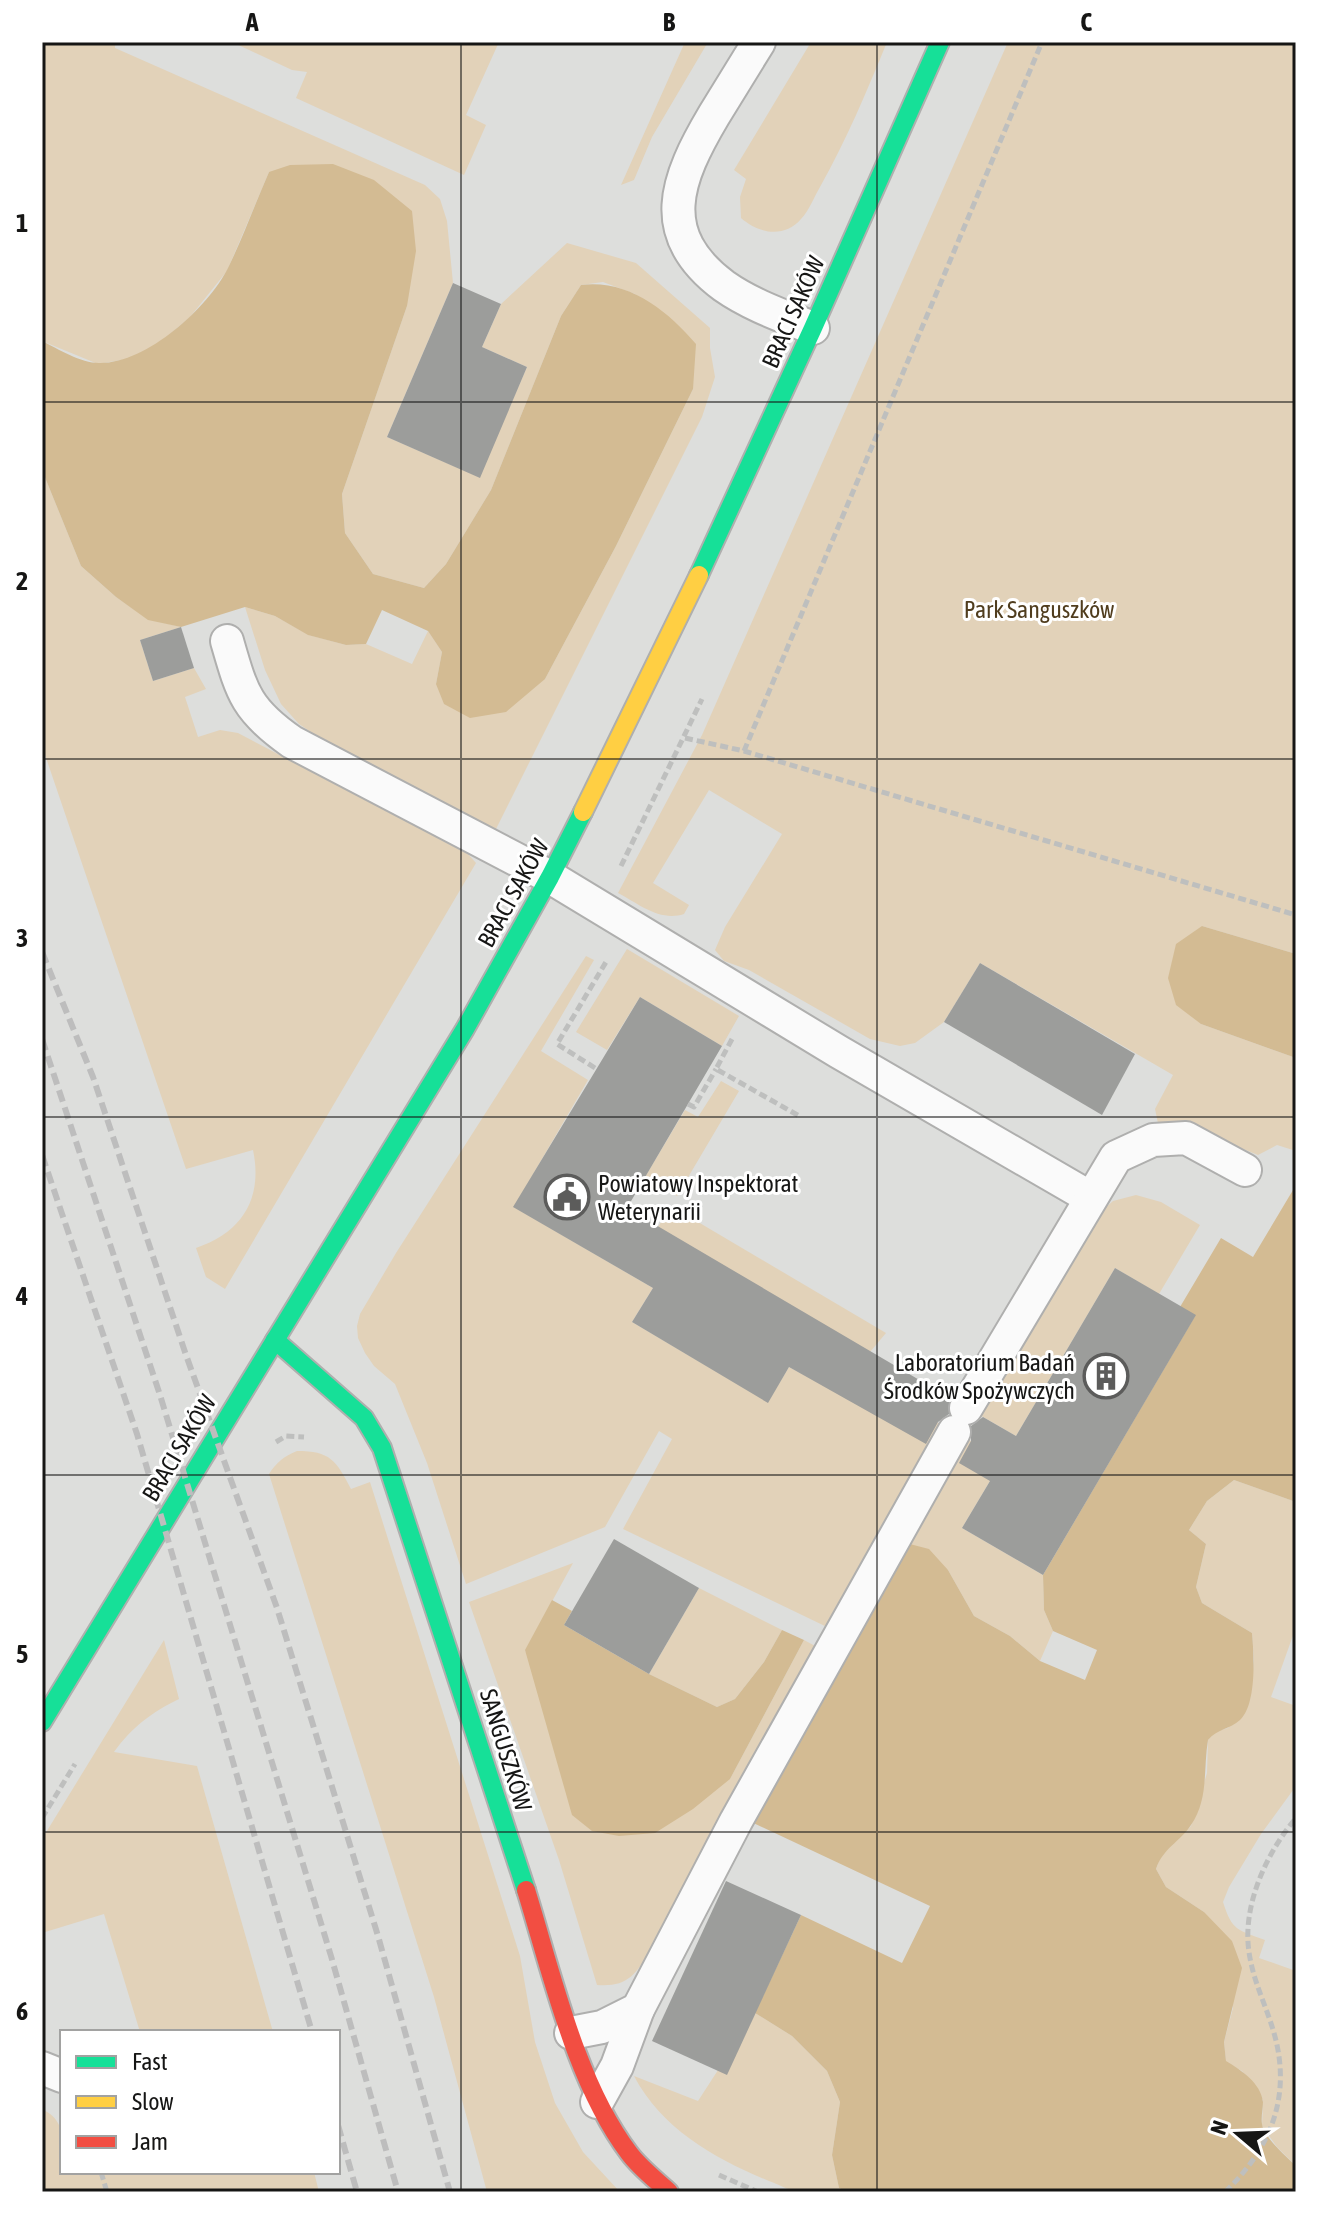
<svg xmlns="http://www.w3.org/2000/svg" width="1338" height="2234" font-family="'Asap Condensed',sans-serif">
  <style>
    .green { fill: #e2d2b9 }
    .forest { fill: #d3bb93 }
    .building { fill: #9c9d9b }
    .lines { fill: none; stroke-linecap: round; stroke-linejoin: round }
    .lane-casing { stroke: #afafae; stroke-width: 36 }
    .fast-casing { stroke: #afafae; stroke-width: 22 }
    .slow-casing { stroke: #afafae; stroke-width: 22 }
    .jam-casing { stroke: #afafae; stroke-width: 22 }
    .path { stroke: #bebfbe; stroke-width: 5; stroke-dasharray: 8 4; stroke-linecap: butt }
    .lane { stroke: #fafafa; stroke-width: 32 }
    .fast { stroke: #16e098; stroke-width: 18 }
    .slow { stroke: #ffcf43; stroke-width: 18 }
    .jam { stroke: #f24e42; stroke-width: 18 }
    .rail { stroke: #bdbdbd; stroke-width: 6; stroke-dasharray: 12 6; stroke-linecap: butt }
    .grid { fill: none; stroke: #161615; stroke-width: 2; stroke-opacity: 0.55 }
    .labels { text-anchor: middle; dominant-baseline: central; stroke-width: 6; stroke-linejoin: round; paint-order: stroke }
    .street-label { font-size: 24px; fill: #161615; stroke: #fff }
    .park-label { font-size: 24px; fill: #503d1e; stroke: #fff }
    .poi-label { font-size: 24px; fill: #161615; stroke: #fff; text-anchor: start }
    .neatline { fill: none; stroke: #161615; stroke-width: 3 }
    .grid-label { font-size: 26px; text-anchor: middle; font-weight: bold; fill: #161615 }
  </style>
  <rect width="100%" height="100%" fill="#dddedc"/>
  <g class="green">
    <polygon points="42,42 115,42 115,48 425,185 440,199 447,221 453,283 387,437 479,477 527,367 482,347 501,304 567,243 636,263 710,328 710,348 715,377 702,417 496,829 480,829 336,749 299,724 281,704 265,670 245,607 275,616 309,635 346,645 366,644 412,664 428,631 442,652 436,684 545,679 616,546 693,389 635,294 603,282 581,285 561,316 491,490 446,564 424,588 373,574 345,533 342,494 407,306 269,172 227,271 190,317 157,345 127,359 98,364 42,341"/>
    <polygon points="232,42 499,42 466,115 486,125 464,175 296,98 307,72 292,70"/>
    <polygon points="685,42 708,42 652,137 634,180 621,185"/>
    <path d="M811,42h76c-20,49 -41,99 -67,145 -6,10 -11,24 -19,32 -17,20 -43,14 -60,-1l-1,-21 6,-18 -12,-9z"/>
    <path d="M1008,42h288v912l-94,-28 -1,98 95,34v93l-19,-6 -19,10 -35,-14 -64,-13 -4,-19 18,-34 -193,-112 -36,59 -29,21 -15,3 -30,-7 -121,-69 -25,-9 -9,-11 10,-23 57,-93 -73,-44 -56,93 36,22 -5,9c-24,8 -45,-10 -66,-21l84,-158z"/>
    <path d="M42,470l39,96 35,31 32,22 33,8 -41,13 13,41 41,-13 12,21 -21,8 13,40 22,-7 18,3 230,121 8,9 -251,426 -19,-12 -10,-29c47,-16 67,-50 57,-98l-67,19 -144,-423z"/>
    <polygon points="627,949 739,1016 722,1046 640,997 607,1050 576,1032"/>
    <polygon points="586,956 594,960 541,1051 588,1080 514,1207 653,1288 632,1322 768,1402 789,1367 845,1397 932,1419 942,1425 829,1628 623,1529 672,1439 659,1431 605,1527 466,1584 427,1463 395,1384 374,1366 365,1353 358,1338 357,1326 360,1314 396,1253"/>
    <polygon points="721,1081 739,1091 677,1196 645,1177 685,1110 698,1117"/>
    <polygon points="1136,1195 1161,1202 1200,1225 1159,1294 1115,1268 1016,1436 978,1414 1094,1218 1113,1201"/>
    <polygon points="671,1206 886,1333 870,1352 658,1227"/>
    <polygon points="962,1436 1003,1459 962,1528 1043,1575 1044,1610 1053,1631 1040,1661 1010,1636 974,1616 948,1570 902,1542"/>
    <path d="M297,1451c33,0 39,9 54,38l19,-7 150,474 15,86 20,61 28,49 37,40h-133l-53,-195 -165,-523c7,-11 15,-18 28,-23z"/>
    <path d="M1234,1480l62,22v125l-25,70 25,9v80l-35,48 -32,53 -6,15c9,29 15,28 42,38l-6,18 37,13v195l-19,-19 -15,-21 1,-26 -21,-29 -16,-9 -2,-20 9,-34 -29,-96 -38,-25 -10,-18 5,-14 30,-29 16,-53 1,-33 6,-8 14,-4 22,-28 4,-40 -2,-27 -50,-30 -6,-16 10,-43 -17,-14 18,-29z"/>
    <path d="M573,1563l-48,88 205,128 74,-139 13,7 -167,305c-16,24 -23,35 -53,33l-38,-125 -90,-258z"/>
    <polygon points="699,1588 782,1630 764,1662 735,1699 717,1707 649,1674"/>
    <path d="M164,1640l15,59c-27,13 -47,28 -65,53l83,14 76,266h-133l-36,-118 -62,19v-94z"/>
    <path d="M755,2013l37,23 35,35 13,31 -8,53 7,33 9,4c-16,0 -35,3 -50,0 -10,-2 -20,-8 -29,-11 -54,-22 -107,-52 -135,-105l64,25z"/>
    <path d="M42,2109c27,13 20,37 20,63h252l5,20h-277z"/>
  </g>
  <g class="forest">
    <path d="M333,164l41,16 38,31 4,40 -9,55 -65,188 3,39 28,41 51,14 22,-24 45,-74 70,-174 20,-31c47,-6 86,25 115,59l-3,45 -77,157 -71,133 -39,33 -36,6 -26,-14 -8,-20 6,-32 -14,-21 -46,-21 -16,34 -20,1 -38,-10 -33,-19 -30,-9 -64,20 -33,-7 -32,-23 -35,-31 -39,-96v-129c16,8 39,22 57,22 47,1 109,-55 129,-95 15,-31 27,-64 41,-96l21,-7z"/>
    <polygon points="1202,926 1296,954 1296,1058 1201,1024 1176,1005 1168,978 1176,944"/>
    <path d="M1296,1185v317l-62,-22 -27,21 -18,29 17,14 -10,43 6,16 50,30c2,22 5,71 -12,87 -10,9 -23,9 -32,20 -5,29 1,59 -17,85 -11,17 -28,23 -35,44l10,18 38,25 28,29 10,27 -18,74 2,19c15,9 35,22 37,41 0,8 -3,18 0,26 6,14 22,27 33,38v26h-448l-9,-4 -7,-33 8,-53 -13,-31 -35,-35 -37,-23 46,-98 101,48 28,-57 -181,-85 153,-279 27,7 19,21 26,46 36,20 30,25 45,19 12,-30 -44,-19 -9,-21 -1,-35 152,-259 -15,-9 41,-69 32,19z"/>
    <polygon points="552,1600 572,1611 564,1625 649,1674 717,1707 735,1699 764,1662 782,1630 804,1640 730,1779 693,1809 655,1833 619,1836 592,1831 572,1815 525,1650"/>
  </g>
  <g class="building">
    <polygon points="453,283 501,304 482,347 527,367 480,478 387,437"/>
    <polygon points="181,627 194,668 153,681 140,640"/>
    <polygon points="980,963 1135,1054 1102,1115 944,1022"/>
    <polygon points="640,997 722,1046 627,1208 950,1398 949,1414 938,1422 926,1444 789,1367 768,1403 632,1322 653,1288 513,1207"/>
    <polygon points="1115,1268 1196,1315 1043,1575 962,1528 990,1481 959,1463 971,1441 971,1426 983,1417 1016,1436"/>
    <polygon points="614,1539 699,1588 649,1674 564,1625"/>
    <polygon points="726,1881 801,1915 727,2075 652,2041"/>
  </g>
  <g class="lines">
    <g class="lane-casing">
      <g id="lane">
        <path d="M759,42c-15,24 -30,49 -45,73 -38,64 -60,119 10,171 27,19 59,30 89,42"/>
        <path d="M227,641c15,52 19,69 65,101l258,135 289,175 252,146"/>
        <polyline points="966,1408 1116,1157 1153,1140 1186,1138 1245,1170"/>
        <polyline points="571,2033 602,2027 638,2009 736,1821 954,1432"/>
        <polyline points="42,2068 62,2076"/>
        <polyline points="597,2102 617,2066 638,2009"/>
      </g>
    </g>
    <g class="fast-casing">
      <g id="fast">
        <polyline points="699,575 813,328 940,42"/>
        <polyline points="275,1340 364,1418 382,1448 526,1890"/>
        <polyline points="42,1722 465,1029 550,877 583,812"/>
      </g>
    </g>
    <g class="slow-casing">
      <polyline id="slow" points="583,812 699,575"/>
    </g>
    <g class="jam-casing">
      <path id="jam" d="M526,1890c26,84 50,193 103,263 11,15 27,27 40,39"/>
    </g>
    <g class="path">
      <polyline points="685,738 744,751 1296,915"/>
      <polyline points="744,751 1042,42"/>
      <polyline points="621,866 702,699"/>
      <polyline points="732,1039 716,1069 801,1117"/>
      <polyline points="595,1068 557,1044 606,962"/>
      <polyline points="688,1104 694,1107 716,1069"/>
      <polyline points="276,1442 286,1436 304,1437"/>
      <polyline points="42,1818 75,1764"/>
      <polyline points="101,2172 107,2192"/>
      <polyline points="719,2175 758,2192"/>
      <path d="M1225,2192c46,-44 67,-96 49,-159 -8,-28 -21,-52 -25,-81 -7,-47 18,-100 47,-134"/>
    </g>
    <use href="#lane" class="lane"/>
    <use href="#fast" class="fast"/>
    <use href="#slow" class="slow"/>
    <use href="#jam" class="jam"/>
    <g class="rail">
      <polyline points="42,952 93,1077 186,1355 277,1608 378,1936 450,2192"/>
      <polyline points="42,1039 160,1395 331,1956 398,2192"/>
      <polyline points="42,1155 137,1434 312,2032"/>
      <polyline points="338,2125 357,2192"/>
    </g>
  </g>
  <path class="grid" d="M461,42v2150M877,42v2150M42,402h1254M42,759h1254M42,1117h1254M42,1475h1254M42,1832h1254"/>
  <defs>
    <g id="civic-ring" transform="scale(2.3)"><circle r="9.5" fill="#fff" stroke="#5c5c5b" stroke-width="1.5"/><path d="M-.6-6.5H3V-4.5H.6V-3L4-1V1h2V6H-6V1h2V-1L-.6-3ZM-1.2 2.5V6h2.4V2.5Z" fill="#5c5c5b"/></g>
    <g id="building-ring" transform="scale(2.3)"><circle r="9.5" fill="#fff" stroke="#5c5c5b" stroke-width="1.5"/><path d="M-4-6H4V6H1V3H-1V6H-4ZM-2.5-4.3h1.7v1.8h-1.7ZM.8-4.3h1.7v1.8H.8ZM-2.5-1h1.7V.8h-1.7ZM.8-1h1.7V.8H.8Z" fill="#5c5c5b"/></g>
  </defs>
  <g fill-rule="evenodd">
    <use href="#civic-ring" x="567" y="1197"/>
    <use href="#building-ring" x="1106" y="1376"/>
  </g>
  <g class="labels">
    <g class="street-label">
      <text transform="translate(793 312) rotate(-66)">BRACI SAKÓW</text>
      <text transform="translate(513 893) rotate(-61)">BRACI SAKÓW</text>
      <text transform="translate(179 1448) rotate(-59)">BRACI SAKÓW</text>
      <text transform="translate(506 1750) rotate(73)">SANGUSZKÓW</text>
    </g>
    <g class="park-label">
      <text x="1039" y="609">Park Sanguszków</text>
    </g>
    <g class="poi-label">
      <text x="598" y="1183">Powiatowy Inspektorat<tspan x="598" dy="28">Weterynarii</tspan></text>
      <text x="1075" y="1362" text-anchor="end">Laboratorium Badań<tspan x="1075" dy="28">Środków Spożywczych</tspan></text>
    </g>
  </g>
  <rect width="1338" height="2234" fill="none" stroke="#ffffff" stroke-width="88"/>
  <rect x="60" y="2030" width="280" height="144" fill="#ffffff" stroke="#a2a2a1" stroke-width="2"/>
  <rect x="76" y="2056" width="40" height="12" fill="#16e098" stroke="#a2a2a1" stroke-width="2"/>
  <text x="132" y="2070" font-size="24" fill="#161615">Fast</text>
  <rect x="76" y="2096" width="40" height="12" fill="#ffcf43" stroke="#a2a2a1" stroke-width="2"/>
  <text x="132" y="2110" font-size="24" fill="#161615">Slow</text>
  <rect x="76" y="2136" width="40" height="12" fill="#f24e42" stroke="#a2a2a1" stroke-width="2"/>
  <text x="132" y="2150" font-size="24" fill="#161615">Jam</text>
  <g transform="translate(1238 2134) rotate(289)" stroke="#ffffff" stroke-width="6" paint-order="stroke">
  <path d="M0-6L14 30L0 20L-14 30Z" fill="#161615"/>
  <text y="-12" font-size="22" font-weight="bold" text-anchor="middle" fill="#161615">N</text>
  </g>
  <rect x="44" y="44" width="1250" height="2146" class="neatline"/>
  <g class="grid-label">
    <text x="252" y="31">A</text>
    <text x="669" y="31">B</text>
    <text x="1086" y="31">C</text>
    <text x="22" y="232">1</text>
    <text x="22" y="590">2</text>
    <text x="22" y="947">3</text>
    <text x="22" y="1305">4</text>
    <text x="22" y="1663">5</text>
    <text x="22" y="2020">6</text>
  </g>
</svg>
